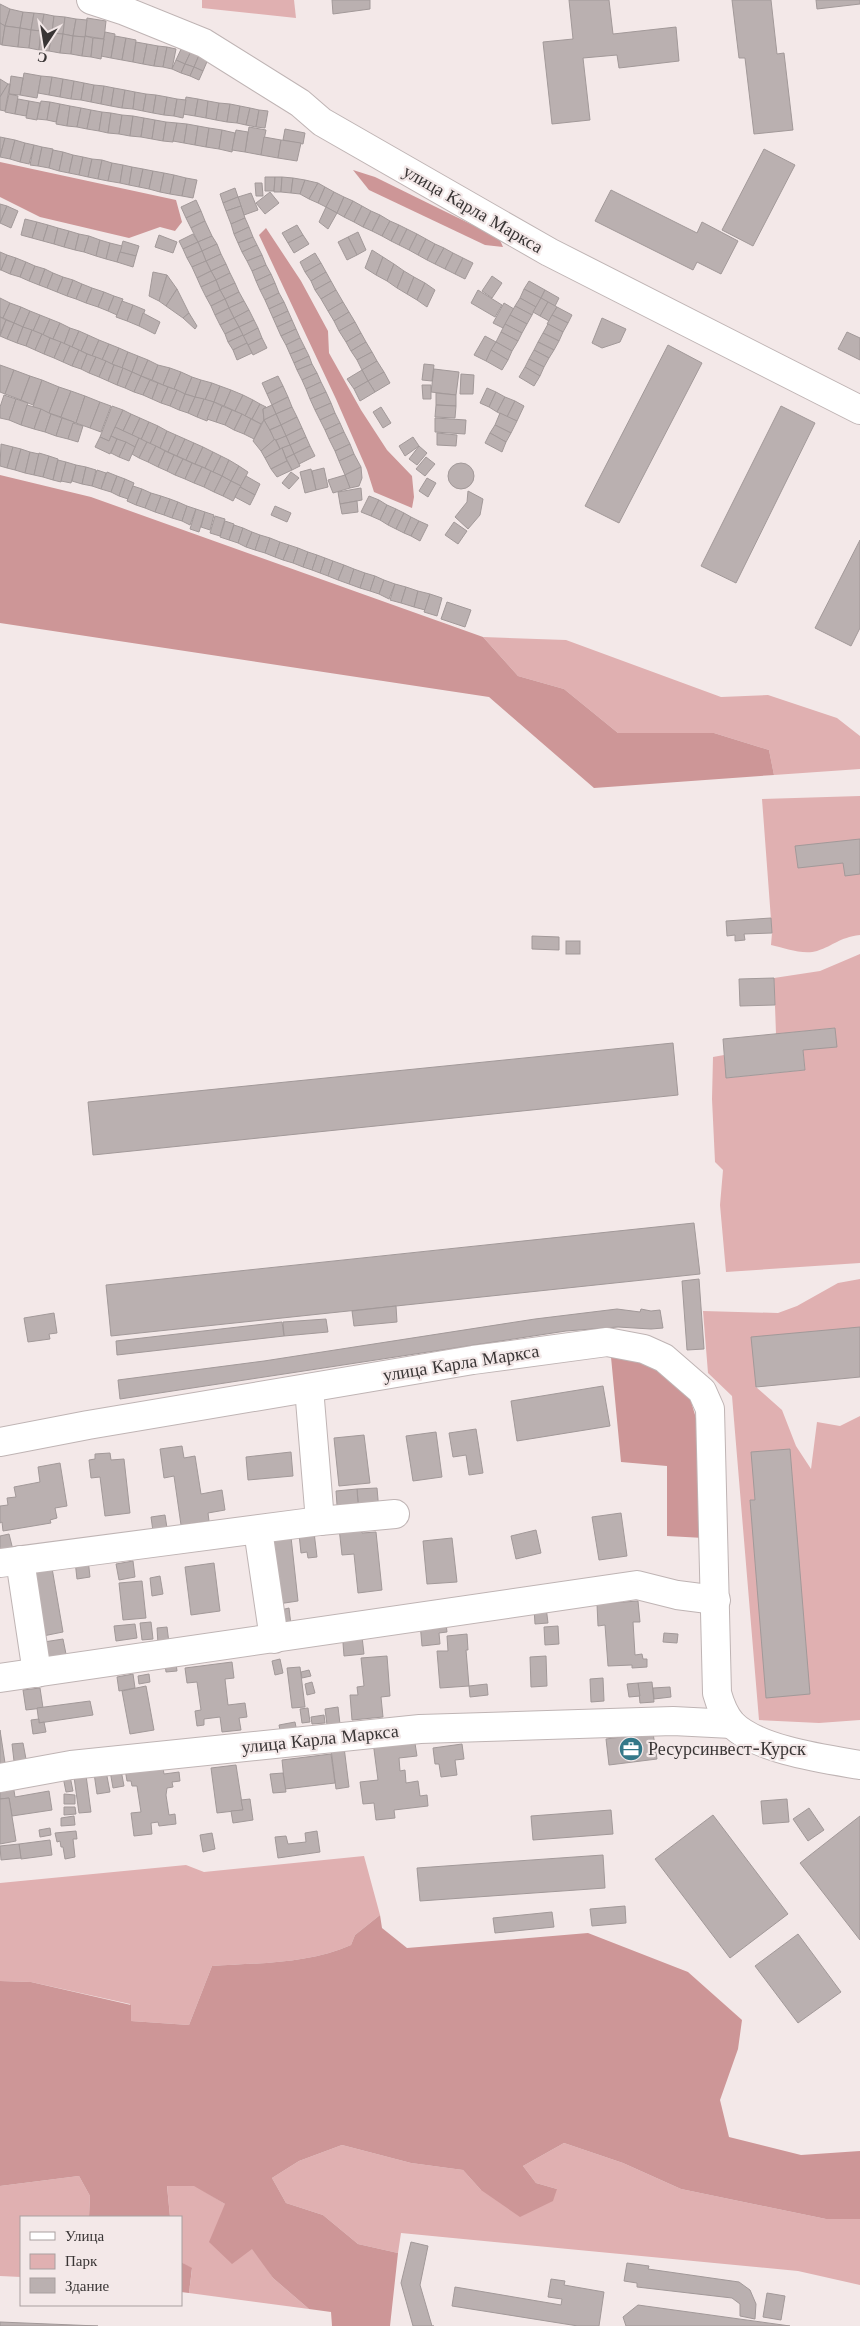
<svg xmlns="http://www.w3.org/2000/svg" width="860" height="2326" font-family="'Libre Baskerville',serif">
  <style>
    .green { fill: #e0b0b1 }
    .forest { fill: #cd9697 }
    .building { fill: #bab0b0; stroke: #a29999 }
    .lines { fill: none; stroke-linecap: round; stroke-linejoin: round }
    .minor-casing { stroke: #bfb4b4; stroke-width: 30 }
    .minor { stroke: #fff; stroke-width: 28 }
    .labels { text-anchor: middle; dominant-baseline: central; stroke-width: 4.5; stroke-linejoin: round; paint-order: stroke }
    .street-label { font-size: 18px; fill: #393535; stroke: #f3e8e8 }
    .poi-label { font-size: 18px; fill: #393535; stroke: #f3e8e8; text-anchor: start }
  </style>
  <rect width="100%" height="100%" fill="#f3e8e8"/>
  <g class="green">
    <polygon points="202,0 294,0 296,18 202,8"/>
    <polygon points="483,637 566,640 721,697 768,695 837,718 860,736 860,769 774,775 769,750 714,733 618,733 564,689 518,676"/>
    <path d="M860,796v139c-22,3 -25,10 -43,16 -14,4 -33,-3 -46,-6l1,-12 -10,-134z"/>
    <polygon points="860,954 860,1263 726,1272 720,1205 723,1170 715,1162 712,1099 713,1057 724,1055 727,1078 805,1070 803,1050 835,1028 776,1034 774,978 820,971"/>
    <polygon points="860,1279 860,1327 756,1387 782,1410 796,1446 811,1469 817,1422 840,1426 860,1416 860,1720 819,1723 759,1720 732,1396 708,1373 703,1311 778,1313 797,1306 838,1283"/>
    <path d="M364,1856l16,59 -25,20 -4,10c-42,19 -94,18 -139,21l-23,59 -58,-4 -1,-17 -99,-22 -31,-1v-98l186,-18 18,7z"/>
    <polygon points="564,2143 623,2163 681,2189 826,2219 860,2219 860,2285 798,2271 401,2233 398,2253 358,2244 323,2215 286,2203 272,2178 299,2161 342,2145 411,2163 463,2170 481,2190 557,2189 536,2183 523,2166"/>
    <polygon points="79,2176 90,2196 89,2217 21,2217 21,2277 0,2276 0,2186"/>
    <polygon points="167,2185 194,2185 225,2204 273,2278 309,2309 189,2293 192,2269 181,2262 181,2217 170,2217"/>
  </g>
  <g class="forest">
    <polygon points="0,162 176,200 182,222 175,231 160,227 129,238 40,217 0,197"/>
    <polygon points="353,170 375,177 499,238 503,247 485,245 369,190"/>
    <polygon points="266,228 301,281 328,331 329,353 361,410 387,450 412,476 414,497 412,508 374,492 367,470 336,399 259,235"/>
    <polygon points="0,475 91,497 483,637 518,676 564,689 618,733 714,733 769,750 774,775 594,788 489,697 0,623"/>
    <polygon points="621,1351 641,1354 688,1391 700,1432 704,1538 667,1536 667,1466 621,1462 611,1357"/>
    <path d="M380,1915l2,13 25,20 181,-15 100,39 54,48 -4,29 -18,51 9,37 72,18 59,-4v68h-34l-145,-30 -58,-26 -59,-20 -41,23 13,17 21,6 -4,12 -33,16 -39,-27 -18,-20 -52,-7 -69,-18 -43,16 -27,17 14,25 37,12 35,29 40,9 -8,73h-58l-1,-14 -22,-3 -36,-31 -21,-29 -20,15 -23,-22 16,-38 -31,-18h-27l3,31h-81l1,-21 -11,-20 -79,10v-205l31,1 100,23v16l58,4 23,-59c45,-3 97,-2 139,-21l4,-10z"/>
    <polygon points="181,2262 192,2268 189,2293 181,2292"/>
  </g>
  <g class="building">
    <polygon points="332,0 370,0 370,9 333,14"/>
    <polygon points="569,0 609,0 613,34 676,27 679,61 619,68 617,55 583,58 590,120 552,124 543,42 573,39"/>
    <polygon points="732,0 771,0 777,54 784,53 793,130 754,134 745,58 739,58"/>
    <polygon points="816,0 860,0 860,4 817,9"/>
    <polygon points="0,4 10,9 5,26 0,23"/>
    <polygon points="10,9 23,12 20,28 5,26"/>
    <polygon points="23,12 34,13 31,30 20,28"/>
    <polygon points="34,13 44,14 41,31 31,30"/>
    <polygon points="44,14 54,16 52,33 41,31"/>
    <polygon points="54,16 65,17 63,34 52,33"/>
    <polygon points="65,17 76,19 73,36 63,34"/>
    <polygon points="87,18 106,21 104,39 85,36"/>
    <polygon points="76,19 87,20 85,37 73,36"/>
    <polygon points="0,23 5,26 2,45 0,44"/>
    <polygon points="5,26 20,28 18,47 2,45"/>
    <polygon points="20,28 31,30 29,48 18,47"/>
    <polygon points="31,30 41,31 39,50 29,48"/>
    <polygon points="41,31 52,33 49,51 39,50"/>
    <polygon points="105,32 115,34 111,58 101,56"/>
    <polygon points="52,33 63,34 60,53 49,51"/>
    <polygon points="63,34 73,36 71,54 60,53"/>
    <polygon points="73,36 85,37 82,56 71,54"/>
    <polygon points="85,36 93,38 91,57 82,56"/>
    <polygon points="115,36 126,38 122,60 111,58"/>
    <polygon points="93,38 104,39 101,59 91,57"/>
    <polygon points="126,38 136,40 133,62 122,60"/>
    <polygon points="136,42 147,44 143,64 133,62"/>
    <polygon points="147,44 158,46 154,66 143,64"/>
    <polygon points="183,45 192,49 185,64 176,60"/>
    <polygon points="158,46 167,47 163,67 154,66"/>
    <polygon points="167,47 176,49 172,69 163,67"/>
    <polygon points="192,49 200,53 194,67 185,64"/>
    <polygon points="200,53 209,57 203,71 194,67"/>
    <polygon points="176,60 185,64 181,73 172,69"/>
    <polygon points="185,64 194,67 190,76 181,73"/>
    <polygon points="194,67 203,71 199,80 190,76"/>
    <polygon points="24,73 41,76 37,98 20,95"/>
    <polygon points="11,76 23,78 20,95 9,94"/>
    <polygon points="41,76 52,77 49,95 38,93"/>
    <polygon points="52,77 63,79 60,97 49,95"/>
    <polygon points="0,79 8,84 0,97"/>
    <polygon points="63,79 74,81 71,99 60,97"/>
    <polygon points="74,81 84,83 81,100 71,99"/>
    <polygon points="84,83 94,85 91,102 81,100"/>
    <polygon points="8,84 10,84 5,111 0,110 0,97"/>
    <polygon points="94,85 104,86 101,104 91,102"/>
    <polygon points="104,86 114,88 111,106 101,104"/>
    <polygon points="114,88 125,90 122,108 111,106"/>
    <polygon points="125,90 135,92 133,109 122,108"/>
    <polygon points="135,92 146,94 143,111 133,109"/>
    <polygon points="9,94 18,96 15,114 5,112"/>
    <polygon points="146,94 156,95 153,113 143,111"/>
    <polygon points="156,95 167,97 164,115 153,113"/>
    <polygon points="167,97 177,99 174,116 164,115"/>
    <polygon points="186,97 198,99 195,116 183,114"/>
    <polygon points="18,99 29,101 26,116 15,114"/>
    <polygon points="177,99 186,100 183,118 174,116"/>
    <polygon points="198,99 208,101 206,118 195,116"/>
    <polygon points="29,101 40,103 37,120 26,118"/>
    <polygon points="41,101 50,102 47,120 37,119"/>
    <polygon points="208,101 219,103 216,120 206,118"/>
    <polygon points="50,102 60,104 56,122 47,120"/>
    <polygon points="219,103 230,104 227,122 216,120"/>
    <polygon points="60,104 70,106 67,126 56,124"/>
    <polygon points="230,104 240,106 237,123 227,122"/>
    <polygon points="70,106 81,108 77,127 67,126"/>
    <polygon points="240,106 250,108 246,125 237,123"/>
    <polygon points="81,108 91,110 87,129 77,127"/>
    <polygon points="250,108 259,110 256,127 246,125"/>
    <polygon points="91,110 102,112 99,131 87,129"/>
    <polygon points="259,110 268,111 265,128 256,127"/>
    <polygon points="102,112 111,113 108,133 99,131"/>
    <polygon points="111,113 122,115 119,134 108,133"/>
    <polygon points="122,115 133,116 130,136 119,134"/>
    <polygon points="133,116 144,118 141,137 130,136"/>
    <polygon points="144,118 155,120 152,139 141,137"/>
    <polygon points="155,120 166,122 163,141 152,139"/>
    <polygon points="166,122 177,123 173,142 163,141"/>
    <polygon points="177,123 187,124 184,143 173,141"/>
    <polygon points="187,124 198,126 195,145 184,143"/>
    <polygon points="198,126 209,128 206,147 195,145"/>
    <polygon points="249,127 266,130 261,155 245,152"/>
    <polygon points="209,128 222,130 219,149 206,147"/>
    <polygon points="285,129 305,133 303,144 283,140"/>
    <polygon points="222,130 235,133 232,152 219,149"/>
    <polygon points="236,130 248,132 245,152 232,150"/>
    <polygon points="0,137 5,138 0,157"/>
    <polygon points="264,137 281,140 278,158 261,155"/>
    <polygon points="5,138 15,140 10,159 0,157"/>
    <polygon points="15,140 25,143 20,162 10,159"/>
    <polygon points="281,140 301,143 297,161 278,158"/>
    <polygon points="25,143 34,145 29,164 20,162"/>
    <polygon points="34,145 42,147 38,166 30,165"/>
    <polygon points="42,147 53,149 49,168 38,166"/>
    <polygon points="764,149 795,165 753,246 722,230"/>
    <polygon points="53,150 63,152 59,171 49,168"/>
    <polygon points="63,152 73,155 69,173 59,171"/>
    <polygon points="73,155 83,157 79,175 69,173"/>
    <polygon points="83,157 92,159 88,177 79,175"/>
    <polygon points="92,159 102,160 98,179 88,177"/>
    <polygon points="102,160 112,163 108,181 98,179"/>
    <polygon points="112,163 123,165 120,183 108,181"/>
    <polygon points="123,165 132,167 129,185 120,183"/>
    <polygon points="132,167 143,169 139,187 129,185"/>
    <polygon points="143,169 153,171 149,189 139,187"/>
    <polygon points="153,171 164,173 160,192 149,189"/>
    <polygon points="164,173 174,175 170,194 160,192"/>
    <polygon points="174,175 186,178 182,196 170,194"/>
    <polygon points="265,177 275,177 274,191 265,191"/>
    <polygon points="275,177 282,177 281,192 274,192"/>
    <polygon points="282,177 293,178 291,193 281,192"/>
    <polygon points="186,178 197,180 193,198 182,196"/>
    <polygon points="293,178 305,180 300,194 291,193"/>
    <polygon points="305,180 318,183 309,199 300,194"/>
    <polygon points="255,183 262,183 263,196 256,196"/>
    <polygon points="318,183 325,187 318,203 309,199"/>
    <polygon points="325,187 334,192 326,207 318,203"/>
    <polygon points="235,188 238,197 223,203 220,194"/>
    <polygon points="611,190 697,233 702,222 738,241 721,274 697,262 693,270 595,221"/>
    <polygon points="270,192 279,203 265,214 256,203"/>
    <polygon points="334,192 344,197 337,213 326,207"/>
    <polygon points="251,193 258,210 244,215 238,197"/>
    <polygon points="238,197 241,206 226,211 223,203"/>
    <polygon points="344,197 353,201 344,217 337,213"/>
    <polygon points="196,200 201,211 186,218 181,207"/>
    <polygon points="353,201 362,206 354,222 344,217"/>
    <polygon points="0,204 7,206 0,223"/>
    <polygon points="7,206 18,211 11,228 0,223"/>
    <polygon points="241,206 245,218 231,224 226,211"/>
    <polygon points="362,206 371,211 363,227 354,222"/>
    <polygon points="326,207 337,213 328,229 319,222"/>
    <polygon points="201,211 205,221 191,228 186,218"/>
    <polygon points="371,211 380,215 372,231 363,227"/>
    <polygon points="380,215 390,221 382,236 372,231"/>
    <polygon points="245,218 249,227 234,234 231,224"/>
    <polygon points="25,219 37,222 32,238 21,235"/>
    <polygon points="205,221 212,236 198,242 191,228"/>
    <polygon points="390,221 399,225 391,241 382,236"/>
    <polygon points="37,222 48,225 43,241 32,238"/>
    <polygon points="48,225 58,228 54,244 43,241"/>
    <polygon points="297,225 303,235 288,243 282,233"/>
    <polygon points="399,225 407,229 399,245 391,241"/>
    <polygon points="249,227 253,237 238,243 234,234"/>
    <polygon points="58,228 69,231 64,247 54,244"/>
    <polygon points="407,229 417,234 409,250 399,245"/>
    <polygon points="69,231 79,234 75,250 64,247"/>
    <polygon points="358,232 366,250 357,255 348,237"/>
    <polygon points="79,234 89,236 84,252 75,250"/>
    <polygon points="193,234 198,242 183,249 179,241"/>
    <polygon points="417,234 426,239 418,255 409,250"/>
    <polygon points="159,235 177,242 173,253 155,247"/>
    <polygon points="303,235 309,244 294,253 288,243"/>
    <polygon points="89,236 100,240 96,256 84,252"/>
    <polygon points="212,236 217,244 202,251 198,242"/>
    <polygon points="253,237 257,245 242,252 238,243"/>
    <polygon points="348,237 357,255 347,260 338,242"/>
    <polygon points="426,239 435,244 427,260 418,255"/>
    <polygon points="100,240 110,243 106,259 96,256"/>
    <polygon points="123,241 139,246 136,256 120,252"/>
    <polygon points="198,242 202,251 187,258 183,249"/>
    <polygon points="110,243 122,246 117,262 106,259"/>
    <polygon points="217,244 221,254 206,261 202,251"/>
    <polygon points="435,244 444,248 435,264 427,260"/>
    <polygon points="257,245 262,255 247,261 242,252"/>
    <polygon points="444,248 453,253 445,269 435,264"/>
    <polygon points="372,250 383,257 376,275 365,268"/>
    <polygon points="202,251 206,261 192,267 187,258"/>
    <polygon points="0,252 7,255 1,270 0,270"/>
    <polygon points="120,252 136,256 133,267 117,262"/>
    <polygon points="315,253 321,263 305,272 300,262"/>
    <polygon points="453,253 463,258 455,274 445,269"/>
    <polygon points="221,254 226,264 211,271 206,261"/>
    <polygon points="7,255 16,258 10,274 1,270"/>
    <polygon points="262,255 266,265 252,271 247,261"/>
    <polygon points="383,257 394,264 387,281 376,275"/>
    <polygon points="16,258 26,262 20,277 10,274"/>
    <polygon points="463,258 473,263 465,279 455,274"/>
    <polygon points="206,261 211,271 197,278 192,267"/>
    <polygon points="26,262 35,266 29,281 20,277"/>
    <polygon points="321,263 326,272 311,281 305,272"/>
    <polygon points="226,264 230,273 216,280 211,271"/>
    <polygon points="394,264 404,271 397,288 387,281"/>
    <polygon points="266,265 271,274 256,281 252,271"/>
    <polygon points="35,266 45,269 39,285 29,281"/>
    <polygon points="45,269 53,273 47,288 39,285"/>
    <polygon points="211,271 216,280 201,287 197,278"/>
    <polygon points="404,271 414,277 407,294 397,288"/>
    <polygon points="153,272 167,275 159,301 149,296"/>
    <polygon points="326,272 331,281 315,290 311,281"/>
    <polygon points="53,273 63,277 57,292 47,288"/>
    <polygon points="230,273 235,283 220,290 216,280"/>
    <polygon points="271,274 275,283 260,290 256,281"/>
    <polygon points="167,275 177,289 166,306 159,301"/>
    <polygon points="492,276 502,283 492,298 482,291"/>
    <polygon points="63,277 73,280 67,296 57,292"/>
    <polygon points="414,277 425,283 417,300 407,294"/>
    <polygon points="73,280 82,284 76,299 67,296"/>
    <polygon points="216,280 220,290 206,297 201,287"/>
    <polygon points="331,281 336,290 321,299 315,290"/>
    <polygon points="529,281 545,290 541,298 524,289"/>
    <polygon points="235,283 239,292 225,299 220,290"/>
    <polygon points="275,283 279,293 265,300 260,290"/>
    <polygon points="425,283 435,290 427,307 417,300"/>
    <polygon points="82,284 92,288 86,303 76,299"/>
    <polygon points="92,288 104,292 98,307 86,303"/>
    <polygon points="177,289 189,313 183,318 166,306"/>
    <polygon points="524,289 541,298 536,307 520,298"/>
    <polygon points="220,290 225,299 211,306 206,297"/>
    <polygon points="336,290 343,302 328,311 321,299"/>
    <polygon points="478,290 502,305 495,317 471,303"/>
    <polygon points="545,290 559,298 555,306 541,298"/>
    <polygon points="104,292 114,296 108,311 98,307"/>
    <polygon points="239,292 244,301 229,308 225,299"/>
    <polygon points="279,293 284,302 269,309 265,300"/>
    <polygon points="114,296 123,299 117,315 108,311"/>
    <polygon points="0,298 10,303 3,318 0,317"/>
    <polygon points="520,298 536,307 532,315 515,306"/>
    <polygon points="541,298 548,302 540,316 533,312"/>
    <polygon points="225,299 229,308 215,315 211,306"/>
    <polygon points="122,301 133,305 127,321 116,317"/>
    <polygon points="244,301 249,310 234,318 229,308"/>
    <polygon points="284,302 288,311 273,318 269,309"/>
    <polygon points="343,302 349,312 334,321 328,311"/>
    <polygon points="548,302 557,307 549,321 540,316"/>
    <polygon points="10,303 21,307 14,323 3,318"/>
    <polygon points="504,303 514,309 503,328 493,323"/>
    <polygon points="133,305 145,310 139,326 127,321"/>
    <polygon points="515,306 532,315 527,324 510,315"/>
    <polygon points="21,307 30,311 23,327 14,323"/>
    <polygon points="557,307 572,315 568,323 552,315"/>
    <polygon points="229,308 234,318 220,325 215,315"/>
    <polygon points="249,310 254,320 239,327 234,318"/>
    <polygon points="30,311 40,315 33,331 23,327"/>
    <polygon points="288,311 292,320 277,327 273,318"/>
    <polygon points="349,312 355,322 339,331 334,321"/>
    <polygon points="143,313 160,322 155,334 139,326"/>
    <polygon points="189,313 197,326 195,329 183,318"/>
    <polygon points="40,315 50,319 43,335 33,331"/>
    <polygon points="510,315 527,324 522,333 505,324"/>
    <polygon points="552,315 568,323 563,332 547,324"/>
    <polygon points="0,317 6,320 0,334"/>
    <polygon points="234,318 239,327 225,334 220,325"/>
    <polygon points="602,318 626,329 620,342 602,348 592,343"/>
    <polygon points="50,319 60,323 53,339 43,335"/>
    <polygon points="6,320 14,323 7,339 0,336"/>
    <polygon points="254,320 258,328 243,336 239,327"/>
    <polygon points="292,320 296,329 281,336 277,327"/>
    <polygon points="355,322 361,333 346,342 339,331"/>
    <polygon points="14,323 23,327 17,343 7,339"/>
    <polygon points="60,323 70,328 64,344 53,339"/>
    <polygon points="505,324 522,333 518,341 501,332"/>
    <polygon points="548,324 563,332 559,341 543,333"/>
    <polygon points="23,327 32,330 26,346 17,343"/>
    <polygon points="239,327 243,335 228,342 225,334"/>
    <polygon points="70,328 79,331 72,347 64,344"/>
    <polygon points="258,328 262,338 248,345 243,336"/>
    <polygon points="296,329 300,338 286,345 281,336"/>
    <polygon points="32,330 42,334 35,350 26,346"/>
    <polygon points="79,331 88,335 81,351 72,347"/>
    <polygon points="501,332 518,341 512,351 496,342"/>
    <polygon points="847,332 860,338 860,360 838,349"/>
    <polygon points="361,333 366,342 351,351 346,342"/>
    <polygon points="543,333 559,341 554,350 538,342"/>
    <polygon points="42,334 50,338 44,354 35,350"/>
    <polygon points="88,335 99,340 92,356 81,351"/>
    <polygon points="243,335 247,343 233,350 228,342"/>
    <polygon points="485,336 496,342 486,361 474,355"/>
    <polygon points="50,338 61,342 54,358 44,354"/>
    <polygon points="262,338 267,348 253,355 248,345"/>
    <polygon points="300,338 305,348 290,354 286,345"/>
    <polygon points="99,340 109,344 102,360 92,356"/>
    <polygon points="61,342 70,346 63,362 54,358"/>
    <polygon points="366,342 372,352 357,360 351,351"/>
    <polygon points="496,342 512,351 508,360 491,350"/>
    <polygon points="538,342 554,350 549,358 534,350"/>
    <polygon points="247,343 252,353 237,360 233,350"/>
    <polygon points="109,344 119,348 112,364 102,360"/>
    <polygon points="668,345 702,363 619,523 585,506"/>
    <polygon points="70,346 79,350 72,366 63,362"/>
    <polygon points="119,348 128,352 122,368 112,364"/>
    <polygon points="305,348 309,356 294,363 290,354"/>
    <polygon points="79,350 87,354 81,369 72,366"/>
    <polygon points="491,350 508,360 502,370 486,361"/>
    <polygon points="534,350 549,358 544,367 529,359"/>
    <polygon points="128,352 138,356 132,372 122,368"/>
    <polygon points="372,352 377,361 362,370 357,360"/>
    <polygon points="87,354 96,357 89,373 81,369"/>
    <polygon points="138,356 148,360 141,376 132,372"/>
    <polygon points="309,356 312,364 297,370 294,363"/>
    <polygon points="96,357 106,361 99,377 89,373"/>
    <polygon points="529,359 544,367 540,376 525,367"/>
    <polygon points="148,360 158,365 152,380 141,376"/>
    <polygon points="106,361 114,365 108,381 99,377"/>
    <polygon points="377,361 384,372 368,381 362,370"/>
    <polygon points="312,364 317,373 302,380 297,370"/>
    <polygon points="424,364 434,365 432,381 422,380"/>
    <polygon points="0,365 14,370 5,394 0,392"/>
    <polygon points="114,365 123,368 117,385 108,381"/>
    <polygon points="158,365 170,368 163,385 152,380"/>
    <polygon points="525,367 540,376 534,386 519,377"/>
    <polygon points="123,368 132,372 125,388 117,385"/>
    <polygon points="170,368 181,372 174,389 163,385"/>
    <polygon points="434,369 459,372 456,395 431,392"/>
    <polygon points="14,370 30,376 21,400 5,394"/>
    <polygon points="362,370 368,381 354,389 347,379"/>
    <polygon points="132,372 141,376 134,392 125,388"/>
    <polygon points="181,372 192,377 185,394 174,389"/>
    <polygon points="384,372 390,383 375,392 368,381"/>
    <polygon points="317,373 321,382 306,389 302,380"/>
    <polygon points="461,374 474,375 473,394 460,394"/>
    <polygon points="30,376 42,380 33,405 21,400"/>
    <polygon points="141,376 150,380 143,395 134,392"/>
    <polygon points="278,376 283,386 267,394 262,383"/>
    <polygon points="192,377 201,380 195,397 185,394"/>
    <polygon points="42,380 59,387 49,413 33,407"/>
    <polygon points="150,380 158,383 152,399 143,395"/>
    <polygon points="201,380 212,383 205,400 195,397"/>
    <polygon points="368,381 375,392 360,401 354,389"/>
    <polygon points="321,382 326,392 310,399 306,389"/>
    <polygon points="158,383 168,387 161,403 152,399"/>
    <polygon points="212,383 220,386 214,402 205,400"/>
    <polygon points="422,385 431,385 431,399 423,399"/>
    <polygon points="220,386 231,390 224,406 214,402"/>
    <polygon points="283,386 288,397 272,405 267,394"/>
    <polygon points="59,387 71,391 61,417 49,413"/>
    <polygon points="168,387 177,390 170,406 161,403"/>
    <polygon points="487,388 496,392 489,407 480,403"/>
    <polygon points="177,390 185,394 179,410 170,406"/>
    <polygon points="231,390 243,395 235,411 224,406"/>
    <polygon points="71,391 85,396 76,423 61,417"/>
    <polygon points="326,392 331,403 315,410 310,399"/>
    <polygon points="496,392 505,397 497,412 489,407"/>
    <polygon points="436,393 456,395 456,406 436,405"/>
    <polygon points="185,394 195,397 188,413 179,410"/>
    <polygon points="4,395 16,399 9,420 0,418 0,407"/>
    <polygon points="243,395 253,400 245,416 235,411"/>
    <polygon points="85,396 100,402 90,428 76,423"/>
    <polygon points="195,397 204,399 197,417 188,413"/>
    <polygon points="288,397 292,407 276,414 272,405"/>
    <polygon points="505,397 515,401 507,417 497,412"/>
    <polygon points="16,399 28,403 21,425 9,420"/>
    <polygon points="204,399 214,402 207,421 197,417"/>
    <polygon points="253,400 260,404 252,419 245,416"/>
    <polygon points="515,401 524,406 517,421 507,417"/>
    <polygon points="100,402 111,406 101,432 90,428"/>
    <polygon points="214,402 222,406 216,422 207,419"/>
    <polygon points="331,403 335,413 320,420 315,410"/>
    <polygon points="260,404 266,407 263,409 264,420 261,424 252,419"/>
    <polygon points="27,405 41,409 34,429 21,425"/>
    <polygon points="272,405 276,414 264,420 263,409"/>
    <polygon points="436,405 456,406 455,418 435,417"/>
    <polygon points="112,406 123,410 109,441 100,437"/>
    <polygon points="222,406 232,410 225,425 216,422"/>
    <polygon points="781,406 815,423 736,583 701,566"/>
    <polygon points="292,407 297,417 281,425 276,414"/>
    <polygon points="381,407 391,423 383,428 373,412"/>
    <polygon points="41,409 51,414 45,432 34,429"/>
    <polygon points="123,410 131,414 123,431 115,427"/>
    <polygon points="232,410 242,414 234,430 225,425"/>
    <polygon points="335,413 340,423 325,430 320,420"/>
    <polygon points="500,413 517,421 511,433 495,425"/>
    <polygon points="51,414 62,418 56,436 45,432"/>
    <polygon points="131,414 140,418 132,435 123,431"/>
    <polygon points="242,414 251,419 244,434 234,430"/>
    <polygon points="276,414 281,425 269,430 264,420"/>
    <polygon points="297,417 302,428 286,436 281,425"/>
    <polygon points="62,418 74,422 68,439 56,436"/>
    <polygon points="140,418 149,422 141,440 132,435"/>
    <polygon points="435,418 466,420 465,434 435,432"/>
    <polygon points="251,419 261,424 254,439 244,434"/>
    <polygon points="264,420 275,439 261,451 253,441"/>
    <polygon points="149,422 158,426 150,444 141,440"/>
    <polygon points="73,423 83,426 78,442 68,439"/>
    <polygon points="340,423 344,432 329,439 325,430"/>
    <polygon points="281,425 286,436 275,441 270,430"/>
    <polygon points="495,425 511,433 506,442 490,433"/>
    <polygon points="158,426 167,431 160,448 150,444"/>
    <polygon points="115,427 139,438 135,447 111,436"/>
    <polygon points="302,428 306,437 290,445 286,436"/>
    <polygon points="167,431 176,435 168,452 160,448"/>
    <polygon points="344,432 350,444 335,451 329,439"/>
    <polygon points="437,433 457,435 456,446 437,445"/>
    <polygon points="490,433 506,442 502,452 485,443"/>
    <polygon points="176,435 185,439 177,456 168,452"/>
    <polygon points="111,436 117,439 110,454 95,447 100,437 109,441"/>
    <polygon points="286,436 290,445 280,449 276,440"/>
    <polygon points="306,437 310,446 294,454 290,445"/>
    <polygon points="413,437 419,446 405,456 399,446"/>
    <polygon points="139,438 147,442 139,458 132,454"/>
    <polygon points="117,439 126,442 119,457 111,453"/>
    <polygon points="185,439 194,443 186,460 177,456"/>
    <polygon points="275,439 280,449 265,458 261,451"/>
    <polygon points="126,442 135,447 129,461 119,457"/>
    <polygon points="147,442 156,446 148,462 139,458"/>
    <polygon points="194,443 203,447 195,464 186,460"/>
    <polygon points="1,444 13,447 7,468 0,466"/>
    <polygon points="350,444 354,454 339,461 335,451"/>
    <polygon points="290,445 294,454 286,458 282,448"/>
    <polygon points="156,446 165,451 158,467 148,462"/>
    <polygon points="310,446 315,456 299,464 294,454"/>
    <polygon points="419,446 427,453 417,465 409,459"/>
    <polygon points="13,447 21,449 15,470 7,468"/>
    <polygon points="203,447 213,452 205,468 195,464"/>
    <polygon points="282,448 287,461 271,469 265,458"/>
    <polygon points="21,449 30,452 25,473 15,470"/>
    <polygon points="165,451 174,455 167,471 158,467"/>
    <polygon points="30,452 39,454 34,475 25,473"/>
    <polygon points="213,452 221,456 213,472 205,468"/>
    <polygon points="39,453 49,456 43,477 34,475"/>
    <polygon points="294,454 300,466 292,470 286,458"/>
    <polygon points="354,454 361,467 345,475 339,461"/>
    <polygon points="174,455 183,459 175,475 167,471"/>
    <polygon points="49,456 58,459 53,480 43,477"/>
    <polygon points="221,456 229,460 222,476 213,472"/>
    <polygon points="426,457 435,464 425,476 416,469"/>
    <polygon points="183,459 192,463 185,479 175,475"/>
    <polygon points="58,460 66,462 61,482 53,480"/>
    <polygon points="229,460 239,466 231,481 222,476"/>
    <polygon points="287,461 292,470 277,477 271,469"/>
    <polygon points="66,462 76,465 71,483 61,481"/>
    <polygon points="192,463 202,467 194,483 185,479"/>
    <circle cx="461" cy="476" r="13"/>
    <polygon points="76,465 86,467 82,484 72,481"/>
    <polygon points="239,466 248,472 241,486 231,481"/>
    <polygon points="86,467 96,470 92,486 82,484"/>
    <polygon points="202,467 211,471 204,487 194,483"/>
    <polygon points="361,467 362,478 359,486 350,488 345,475"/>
    <polygon points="324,468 328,487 316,490 312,471"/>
    <polygon points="311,469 316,490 305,493 300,472"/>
    <polygon points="97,470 106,473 101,489 92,486"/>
    <polygon points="211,471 222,476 214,492 204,487"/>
    <polygon points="107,472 117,476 111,492 101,489"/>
    <polygon points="291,472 299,478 289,489 282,483"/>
    <polygon points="345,475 350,488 333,493 328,480"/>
    <polygon points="117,476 125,479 119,496 111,492"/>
    <polygon points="222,476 231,481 223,496 214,492"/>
    <polygon points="246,476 260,484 255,495 240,487"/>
    <polygon points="427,478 436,483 428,497 419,491"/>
    <polygon points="125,479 134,483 128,499 119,496"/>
    <polygon points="231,481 241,486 233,501 223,496"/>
    <polygon points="133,486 142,489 136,505 127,501"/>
    <polygon points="240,487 255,495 250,505 235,497"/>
    <polygon points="361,488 362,500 340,504 338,492"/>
    <polygon points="142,489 151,493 145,508 136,505"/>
    <polygon points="468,491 483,499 480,515 468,529 455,517 467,502"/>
    <polygon points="151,493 161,496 155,512 145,508"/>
    <polygon points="161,496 170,499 164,515 155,512"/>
    <polygon points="369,496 379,500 371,516 361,512"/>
    <polygon points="170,499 178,502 172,518 164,515"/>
    <polygon points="379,500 387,505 380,520 371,516"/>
    <polygon points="357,501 358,512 342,514 340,504"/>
    <polygon points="178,502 187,506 182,521 172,518"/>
    <polygon points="387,505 396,509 388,525 380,520"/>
    <polygon points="187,506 196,509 190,525 182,521"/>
    <polygon points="275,506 291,513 287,522 271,515"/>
    <polygon points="196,509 205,512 199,532 190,529"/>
    <polygon points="396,509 404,513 396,529 388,525"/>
    <polygon points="205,512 214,515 210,530 201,527"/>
    <polygon points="404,513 411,517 404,533 396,529"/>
    <polygon points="215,516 225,519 220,536 210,533"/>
    <polygon points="411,517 419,521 411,536 404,533"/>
    <polygon points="225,521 234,524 229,540 220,537"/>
    <polygon points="419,521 428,525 420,541 411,536"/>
    <polygon points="454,522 467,531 458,544 445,535"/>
    <polygon points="234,525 243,528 238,543 229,540"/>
    <polygon points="243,528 252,532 246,547 238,543"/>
    <polygon points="252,532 260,535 255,550 246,547"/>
    <polygon points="260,535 270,538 265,553 255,550"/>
    <polygon points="270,538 280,542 275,557 265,553"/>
    <polygon points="860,540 860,628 851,646 815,628"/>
    <polygon points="280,542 289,545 283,560 275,557"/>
    <polygon points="289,545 298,548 293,563 283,560"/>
    <polygon points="298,548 308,552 303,567 293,563"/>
    <polygon points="308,552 317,555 312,570 303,567"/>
    <polygon points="317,555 325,558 320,573 312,570"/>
    <polygon points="325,558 333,561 328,576 320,573"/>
    <polygon points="333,561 344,565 338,580 328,576"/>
    <polygon points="344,565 354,569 349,584 338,580"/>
    <polygon points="354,569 365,573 360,588 349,584"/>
    <polygon points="365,573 375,576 370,591 360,588"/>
    <polygon points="375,576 384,580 379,594 370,591"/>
    <polygon points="384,580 395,584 389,599 379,594"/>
    <polygon points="395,584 406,587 401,603 390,600"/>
    <polygon points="406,587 418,591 414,607 401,603"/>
    <polygon points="418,591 430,594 425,610 414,607"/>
    <polygon points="430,594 442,598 437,616 424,612"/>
    <polygon points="447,602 471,610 465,627 441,619"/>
    <polygon points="860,839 860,874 845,876 843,863 798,868 795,846"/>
    <polygon points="771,918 772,933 744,934 745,940 735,941 735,935 727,936 726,921"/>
    <polygon points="532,936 559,937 559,950 532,949"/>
    <rect x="566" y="941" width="14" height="13"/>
    <polygon points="774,978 775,1005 740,1006 739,979"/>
    <polygon points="835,1028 837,1047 803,1050 805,1070 726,1078 723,1039"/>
    <polygon points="673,1043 678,1095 93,1155 88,1102"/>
    <polygon points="694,1223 700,1274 111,1336 106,1285"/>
    <polygon points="699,1279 704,1349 687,1350 682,1281"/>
    <polygon points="396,1306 397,1322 354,1326 352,1311"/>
    <polygon points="617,1309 640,1312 641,1309 651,1311 660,1310 663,1328 651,1329 618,1327 566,1331 120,1399 118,1380 264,1361 535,1319"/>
    <polygon points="54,1313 57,1333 49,1334 50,1339 28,1342 24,1318"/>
    <polygon points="326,1319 328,1332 284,1336 283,1322"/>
    <polygon points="282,1322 284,1336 117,1355 116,1341"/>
    <polygon points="860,1327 860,1377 756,1387 751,1337"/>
    <polygon points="603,1386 610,1426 517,1441 511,1401"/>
    <polygon points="476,1429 483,1473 469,1475 466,1455 453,1457 449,1433"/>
    <polygon points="436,1432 442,1477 413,1481 406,1436"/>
    <polygon points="364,1435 370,1483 339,1486 334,1438"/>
    <polygon points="182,1446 184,1458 195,1456 201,1494 222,1490 225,1510 208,1513 209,1521 181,1525 174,1476 164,1478 160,1449"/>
    <polygon points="790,1449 810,1694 766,1698 750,1500 755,1500 751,1452"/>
    <polygon points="291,1452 293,1476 248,1480 246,1457"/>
    <polygon points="110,1453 111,1460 124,1459 130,1513 105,1516 100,1477 91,1478 89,1460 95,1459 95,1454"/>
    <polygon points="60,1463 67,1506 55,1508 57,1518 50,1520 51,1523 3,1531 2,1522 0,1523 0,1506 8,1505 7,1498 16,1497 14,1487 40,1482 38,1467"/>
    <polygon points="377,1488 379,1511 359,1513 357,1489"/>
    <polygon points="357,1489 358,1503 337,1505 336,1491"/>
    <polygon points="621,1513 627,1556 599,1560 592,1517"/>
    <polygon points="165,1515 167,1528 153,1531 151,1517"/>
    <polygon points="362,1526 362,1533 376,1532 382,1590 358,1593 354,1554 342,1555 339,1528"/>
    <polygon points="536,1530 541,1553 516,1559 511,1536"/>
    <polygon points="314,1532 317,1557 308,1558 307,1552 301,1553 299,1534"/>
    <polygon points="9,1534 13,1550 0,1549 0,1536"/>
    <polygon points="291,1537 298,1601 278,1604 270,1540"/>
    <polygon points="452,1538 457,1582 427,1584 423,1541"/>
    <polygon points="88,1559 90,1577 77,1579 75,1561"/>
    <polygon points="133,1561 135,1577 119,1580 116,1564"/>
    <polygon points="214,1563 220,1611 191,1615 185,1567"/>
    <polygon points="52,1568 63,1632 43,1636 32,1571"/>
    <polygon points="160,1576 163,1594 152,1596 150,1578"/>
    <polygon points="142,1581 146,1618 123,1620 119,1583"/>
    <polygon points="638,1601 640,1622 633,1622 635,1655 642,1654 643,1659 647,1659 647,1667 632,1668 632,1665 608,1666 605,1625 598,1626 597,1604"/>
    <polygon points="546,1607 548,1623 535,1624 534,1608"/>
    <polygon points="289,1608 291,1625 284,1626 281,1610"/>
    <polygon points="445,1615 447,1632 439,1633 440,1644 422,1646 420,1623"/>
    <polygon points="151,1622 153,1639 142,1640 140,1623"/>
    <polygon points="135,1624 137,1638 116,1641 114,1626"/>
    <polygon points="558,1626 559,1644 545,1645 544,1627"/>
    <polygon points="167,1627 169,1643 158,1644 157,1628"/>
    <polygon points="361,1628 364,1654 344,1656 342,1630"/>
    <polygon points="664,1633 678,1634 677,1643 663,1642"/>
    <polygon points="467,1634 468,1650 466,1650 469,1686 440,1688 437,1651 448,1651 447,1636"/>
    <polygon points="63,1639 66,1654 47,1658 44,1642"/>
    <polygon points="175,1655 177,1671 166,1672 164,1656"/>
    <polygon points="387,1656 390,1696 381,1697 383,1717 352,1720 350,1695 358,1695 357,1687 364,1686 361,1658"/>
    <polygon points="546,1656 547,1686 531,1687 530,1657"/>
    <polygon points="280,1659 283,1673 275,1675 272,1661"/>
    <polygon points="232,1662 234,1678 225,1679 228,1705 245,1703 247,1717 239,1718 241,1730 222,1732 220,1717 204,1719 204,1725 197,1726 195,1711 201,1710 197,1682 187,1683 185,1668"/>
    <polygon points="300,1667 305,1707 292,1708 287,1668"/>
    <polygon points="309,1670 311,1676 302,1678 301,1672"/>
    <polygon points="133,1674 135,1688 119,1691 117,1677"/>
    <polygon points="149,1674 150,1682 139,1684 138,1676"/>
    <polygon points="603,1678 604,1701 591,1702 590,1679"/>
    <polygon points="312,1682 315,1693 307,1695 305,1684"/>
    <polygon points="652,1682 654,1702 640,1703 638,1683"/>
    <polygon points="638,1683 640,1696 629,1697 627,1684"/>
    <polygon points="487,1684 488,1695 470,1697 469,1686"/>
    <polygon points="146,1686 154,1730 130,1734 122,1691"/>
    <polygon points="670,1687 671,1697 654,1699 653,1688"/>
    <polygon points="40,1688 43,1708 26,1710 23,1690"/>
    <polygon points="90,1701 93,1715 39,1723 37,1708"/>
    <polygon points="338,1707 340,1724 327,1725 325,1709"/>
    <polygon points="308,1708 310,1722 302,1723 300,1709"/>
    <polygon points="324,1715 325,1723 312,1724 311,1717"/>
    <polygon points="39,1719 39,1723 44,1722 46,1732 33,1734 31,1720"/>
    <polygon points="295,1722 297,1732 281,1735 279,1725"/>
    <polygon points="0,1730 5,1763 0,1764"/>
    <polygon points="653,1733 657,1759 609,1765 606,1739"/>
    <polygon points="414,1737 417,1756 399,1758 400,1771 405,1770 406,1783 418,1781 420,1796 427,1795 428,1806 394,1810 395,1818 376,1820 374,1803 363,1804 360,1782 378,1780 373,1742"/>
    <polygon points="23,1743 26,1759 14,1761 12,1744"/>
    <polygon points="462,1744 464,1759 455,1760 457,1775 441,1777 439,1764 435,1764 433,1748"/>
    <polygon points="344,1747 349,1787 336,1789 331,1749"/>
    <polygon points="331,1754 335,1783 285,1789 282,1760"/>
    <polygon points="162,1762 164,1774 179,1772 180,1781 172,1782 173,1787 167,1788 166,1795 169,1815 175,1814 176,1824 159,1826 158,1822 151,1823 152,1834 134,1836 131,1813 141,1812 137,1786 132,1786 131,1781 127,1781 125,1769"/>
    <polygon points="236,1765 243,1810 217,1813 211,1768"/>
    <polygon points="85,1768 91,1812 79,1813 73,1770"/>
    <polygon points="121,1770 124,1786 113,1788 110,1771"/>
    <polygon points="106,1771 110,1792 97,1794 94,1773"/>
    <polygon points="283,1773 286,1792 273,1793 270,1774"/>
    <polygon points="70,1776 73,1791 66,1792 63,1777"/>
    <polygon points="13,1784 15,1797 49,1791 52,1810 12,1816 9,1798 0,1799 0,1786"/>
    <polygon points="64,1794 75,1795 75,1804 64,1804"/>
    <polygon points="9,1798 16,1841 0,1844 0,1799"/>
    <polygon points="250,1799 253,1820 233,1823 231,1811 243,1810 241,1800"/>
    <polygon points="787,1799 789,1822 763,1824 761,1801"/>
    <polygon points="64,1807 75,1807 76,1814 64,1815"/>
    <polygon points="809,1808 824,1830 808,1841 793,1819"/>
    <polygon points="611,1810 613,1834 533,1840 531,1816"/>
    <polygon points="713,1815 788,1914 730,1958 655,1859"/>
    <polygon points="74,1816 75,1825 61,1826 61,1818"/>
    <polygon points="860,1816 860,1940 800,1863"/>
    <polygon points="50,1828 51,1835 40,1837 39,1830"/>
    <polygon points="76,1831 77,1839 73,1839 75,1857 65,1859 63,1847 61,1847 60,1841 57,1842 55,1833"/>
    <polygon points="317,1831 320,1852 278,1858 275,1837 286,1836 288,1844 306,1842 305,1833"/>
    <polygon points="212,1833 215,1849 203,1852 200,1835"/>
    <polygon points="50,1840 52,1855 21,1859 19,1844"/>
    <polygon points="19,1844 21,1858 1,1860 0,1846"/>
    <polygon points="603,1855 605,1888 420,1901 417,1868"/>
    <polygon points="625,1906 626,1923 592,1926 590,1909"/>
    <polygon points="552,1912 554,1927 495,1933 493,1918"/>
    <polygon points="798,1934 841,1992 798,2023 755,1966"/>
    <polygon points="411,2242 428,2246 420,2285 432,2326 434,2326 413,2326 401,2283"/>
    <polygon points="627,2263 649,2266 648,2269 739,2282 750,2290 756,2304 755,2319 740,2316 740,2304 732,2298 637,2287 637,2283 624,2281"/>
    <polygon points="551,2279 565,2281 564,2285 604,2292 599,2326 578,2326 452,2306 455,2287 561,2305 562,2299 548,2297"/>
    <polygon points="767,2293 785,2296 781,2320 763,2317"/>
    <polygon points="638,2305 790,2326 626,2326 623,2317"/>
    <polygon points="0,2322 98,2326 0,2326"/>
  </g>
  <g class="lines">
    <g class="minor-casing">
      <g id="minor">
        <polyline points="91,0 125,11 204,43 300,103 322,122 549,252 860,410"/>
        <polyline points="309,1388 320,1521"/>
        <path d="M0,1442l88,-17 385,-65 134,-18 37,7 20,9 38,33 8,18 7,284c3,11 7,22 15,31 26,26 93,35 128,41"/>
        <polyline points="258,1530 274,1639"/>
        <polyline points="20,1560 37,1673"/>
        <polyline points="0,1563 320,1521 395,1514"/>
        <polyline points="0,1678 637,1585 677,1595 716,1600"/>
        <polyline points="0,1778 71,1765 420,1729 673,1721 732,1724"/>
      </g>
    </g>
    <use href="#minor" class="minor"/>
  </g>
  <defs>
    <g id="office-disc" transform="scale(1.25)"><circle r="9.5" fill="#347888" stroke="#f3e8e8"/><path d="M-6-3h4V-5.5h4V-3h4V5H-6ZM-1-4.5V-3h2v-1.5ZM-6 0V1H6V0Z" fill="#fff"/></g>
  </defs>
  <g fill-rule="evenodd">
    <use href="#office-disc" x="631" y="1749"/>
  </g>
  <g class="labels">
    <g class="street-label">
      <text transform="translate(473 209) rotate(30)">улица Карла Маркса</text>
      <text transform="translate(461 1363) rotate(-9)">улица Карла Маркса</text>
      <text transform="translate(320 1739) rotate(-6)">улица Карла Маркса</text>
    </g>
    <g class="poi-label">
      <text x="648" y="1749">Ресурсинвест-Курск</text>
    </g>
  </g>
  <rect x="20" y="2216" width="162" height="90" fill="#f3e8e8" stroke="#a9a0a0"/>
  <rect x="30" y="2232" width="25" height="8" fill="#ffffff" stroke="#a9a0a0"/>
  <text x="65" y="2241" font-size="15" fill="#393535">Улица</text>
  <rect x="30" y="2254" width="25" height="15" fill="#e0b0b1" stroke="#a9a0a0"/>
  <text x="65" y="2266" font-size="15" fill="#393535">Парк</text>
  <rect x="30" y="2278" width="25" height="15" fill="#bab0b0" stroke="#a9a0a0"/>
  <text x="65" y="2291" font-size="15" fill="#393535">Здание</text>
  <g transform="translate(45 45) rotate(192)" stroke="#f3e8e8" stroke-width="4" paint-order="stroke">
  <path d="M0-4L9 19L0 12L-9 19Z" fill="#393535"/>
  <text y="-8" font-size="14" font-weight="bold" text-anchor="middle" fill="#393535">С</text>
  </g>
</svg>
